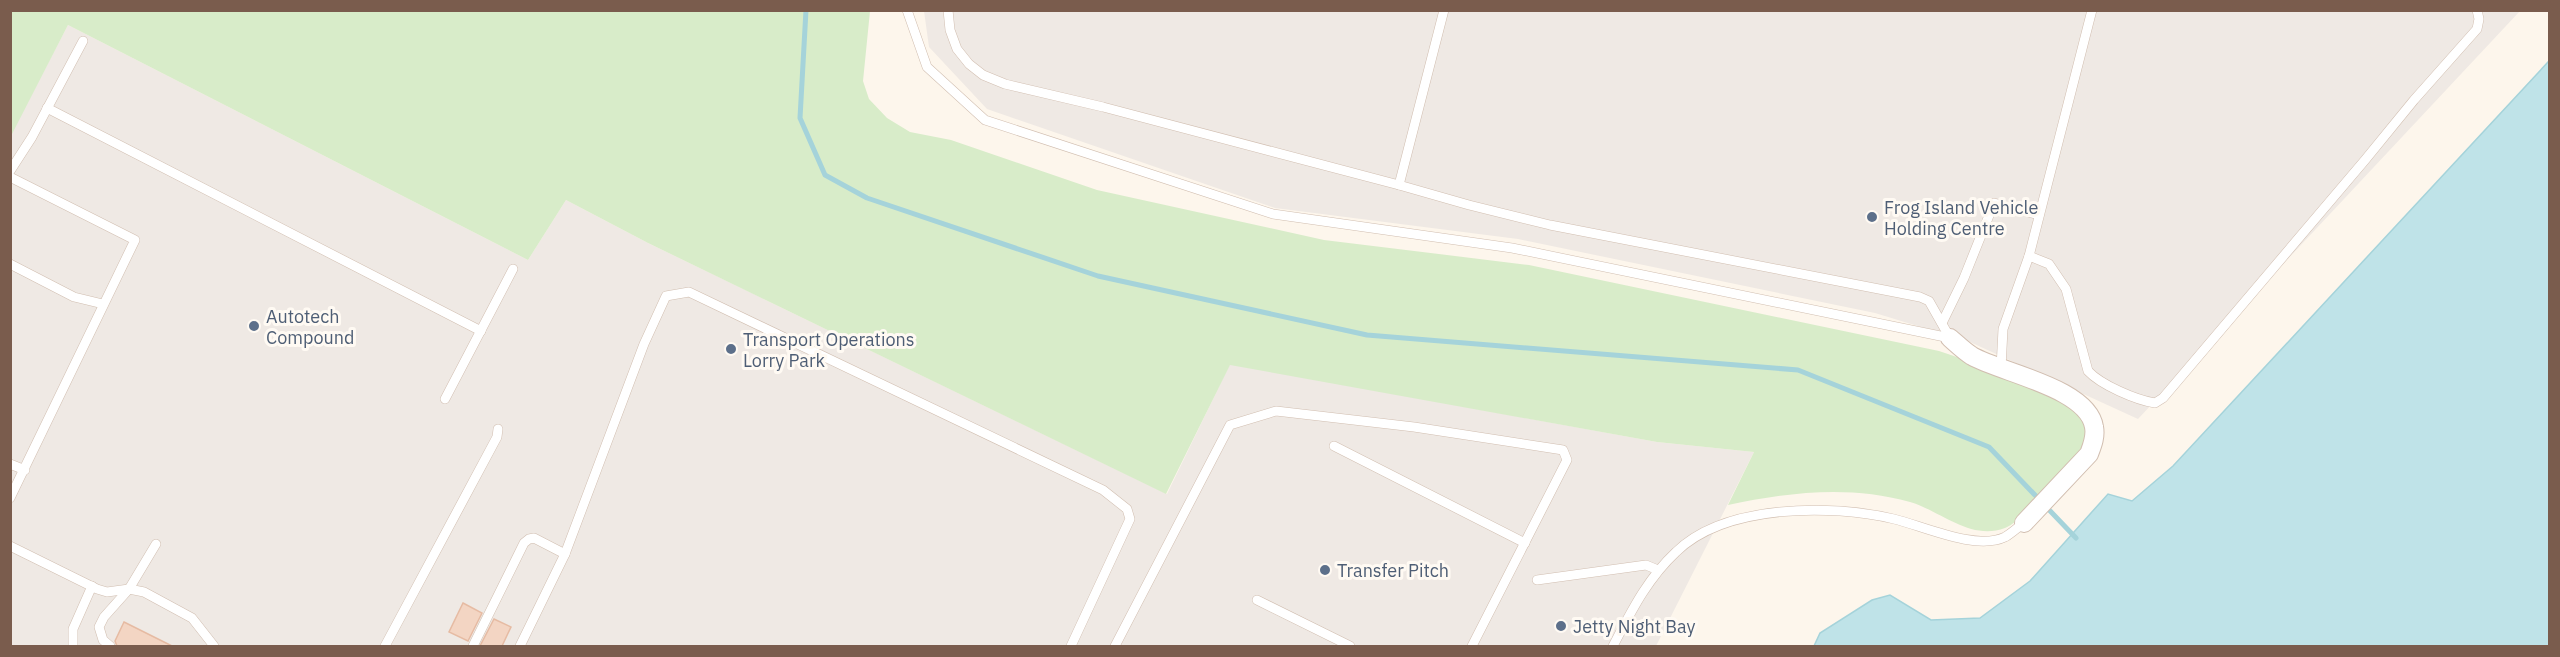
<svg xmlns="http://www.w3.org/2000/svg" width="2560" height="657" font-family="'IBM Plex Sans',sans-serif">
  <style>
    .industrial { fill: #efe9e4 }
    .green { fill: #d8ecc9 }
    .water { fill: #bfe3e8; stroke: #a5d3da; stroke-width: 1.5 }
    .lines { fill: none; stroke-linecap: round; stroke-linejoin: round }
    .stream { stroke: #a5d3da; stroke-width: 5 }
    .building { fill: #f3d5c3; stroke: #e6bba3; stroke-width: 1.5 }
    .lane-casing { stroke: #d1beb0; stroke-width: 10 }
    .street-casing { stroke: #d1beb0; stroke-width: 20 }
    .lane { stroke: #fff; stroke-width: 9 }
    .street { stroke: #fff; stroke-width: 18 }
    .service-dot { fill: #5c6f8a; stroke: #fffaf3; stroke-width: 2 }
    .labels { text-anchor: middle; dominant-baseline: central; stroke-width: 6; stroke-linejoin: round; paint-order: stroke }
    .service-label { font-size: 18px; fill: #4e5e75; stroke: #fffaf3; text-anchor: start }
  </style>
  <rect width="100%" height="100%" fill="#fdf6ec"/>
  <g class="industrial">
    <polygon points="924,11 2520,11 2138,419 1970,342 1875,313 1518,239 1275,208 987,109 929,47"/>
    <polygon points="68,25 528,260 566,200 648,243 1167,494 1230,364 1657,442 1754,452 1656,646 11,646 10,136"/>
  </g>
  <path class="green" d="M11,11h859l-7,70 6,18 18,19 23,14 41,8 146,50 227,50 205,25 410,86 104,35 42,25 2,37c-17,18 -62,72 -82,80 -35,13 -64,-17 -95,-26 -61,-17 -120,-10 -182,3l26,-53 -97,-10 -427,-77 -64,129 -518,-251 -82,-43 -38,60 -460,-235 -57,111z"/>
  <polygon class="water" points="2549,61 2549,646 1814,646 1820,633 1872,600 1890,595 1931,620 1980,618 2030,581 2108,494 2132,501 2173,466"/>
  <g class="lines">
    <polyline class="stream" points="806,10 800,118 825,175 867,198 1098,276 1367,335 1798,370 1989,447 2076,538"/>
  </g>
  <g class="building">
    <polygon points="463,603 482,613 468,641 449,632"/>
    <polygon points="494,619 511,627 502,646 480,646"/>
    <polygon points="124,622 172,646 117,646 115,641"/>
  </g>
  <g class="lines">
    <g class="lane-casing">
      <g id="lane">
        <polyline points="907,10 927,67 985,120 1273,214 1512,248 1950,338"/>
        <polyline points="948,10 950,30 957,49 969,64 983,75 1005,84 1103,107 1399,185 1469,205 1550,225 1920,297 1929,301 1950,338"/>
        <polyline points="47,108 481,331"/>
        <polyline points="10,171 32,137 83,41"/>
        <polyline points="10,177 135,240 10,498"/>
        <polyline points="1399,185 1444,10"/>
        <polyline points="2029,256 2092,10"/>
        <polyline points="10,264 74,297 103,304"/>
        <polyline points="1942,323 1964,278 1994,203 2039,215"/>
        <path d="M2001,368l2,-39 26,-73 20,8 17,25 22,82c13,14 48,29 67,32l8,-5 202,-238 49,-60 63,-71 2,-10 -2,-9"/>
        <polyline points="445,399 513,269"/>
        <polyline points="1334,446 1525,543"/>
        <polyline points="10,464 25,470"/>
        <polyline points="10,546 97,589 107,592 129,589 144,592 192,618 214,646"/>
        <polyline points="1537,580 1646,565 1658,570"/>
        <polyline points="1257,600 1350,646"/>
        <polyline points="73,646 73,629 92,586"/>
        <polyline points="110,646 103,640 99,627 104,617 129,589 156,544"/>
        <polyline points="385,646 497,437 498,429"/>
        <polyline points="473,646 524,543 529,539 534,538 565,554"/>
        <polyline points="520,646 565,554 644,344 666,296 689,292 1103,490 1127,509 1130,519 1071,646"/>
        <polyline points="1115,646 1230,425 1276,411 1414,427 1563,450 1567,460 1472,646"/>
        <path d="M1613,646c18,-34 34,-67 63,-94 49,-48 155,-48 218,-33 29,7 82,32 111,18 7,-4 13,-10 19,-14"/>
      </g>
    </g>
    <g class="street-casing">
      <path id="street" d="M1950,338c7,6 14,13 22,18 30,17 116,32 122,71 2,10 -2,19 -5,27l-65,69"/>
    </g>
    <use href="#lane" class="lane"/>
    <use href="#street" class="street"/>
  </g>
  <g class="service-dot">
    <circle cx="1872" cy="217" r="6"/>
    <circle cx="254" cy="326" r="6"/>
    <circle cx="731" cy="349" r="6"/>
    <circle cx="1325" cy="570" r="6"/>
    <circle cx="1561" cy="626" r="6"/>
  </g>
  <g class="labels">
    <g class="service-label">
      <text x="1884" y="207">Frog Island Vehicle<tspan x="1884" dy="21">Holding Centre</tspan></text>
      <text x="266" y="316">Autotech<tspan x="266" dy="21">Compound</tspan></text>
      <text x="743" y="339">Transport Operations<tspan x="743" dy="21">Lorry Park</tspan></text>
      <text x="1337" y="570">Transfer Pitch</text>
      <text x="1573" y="626">Jetty Night Bay</text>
    </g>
  </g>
  <rect width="2560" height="657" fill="none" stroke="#7a5c4d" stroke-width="24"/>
</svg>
